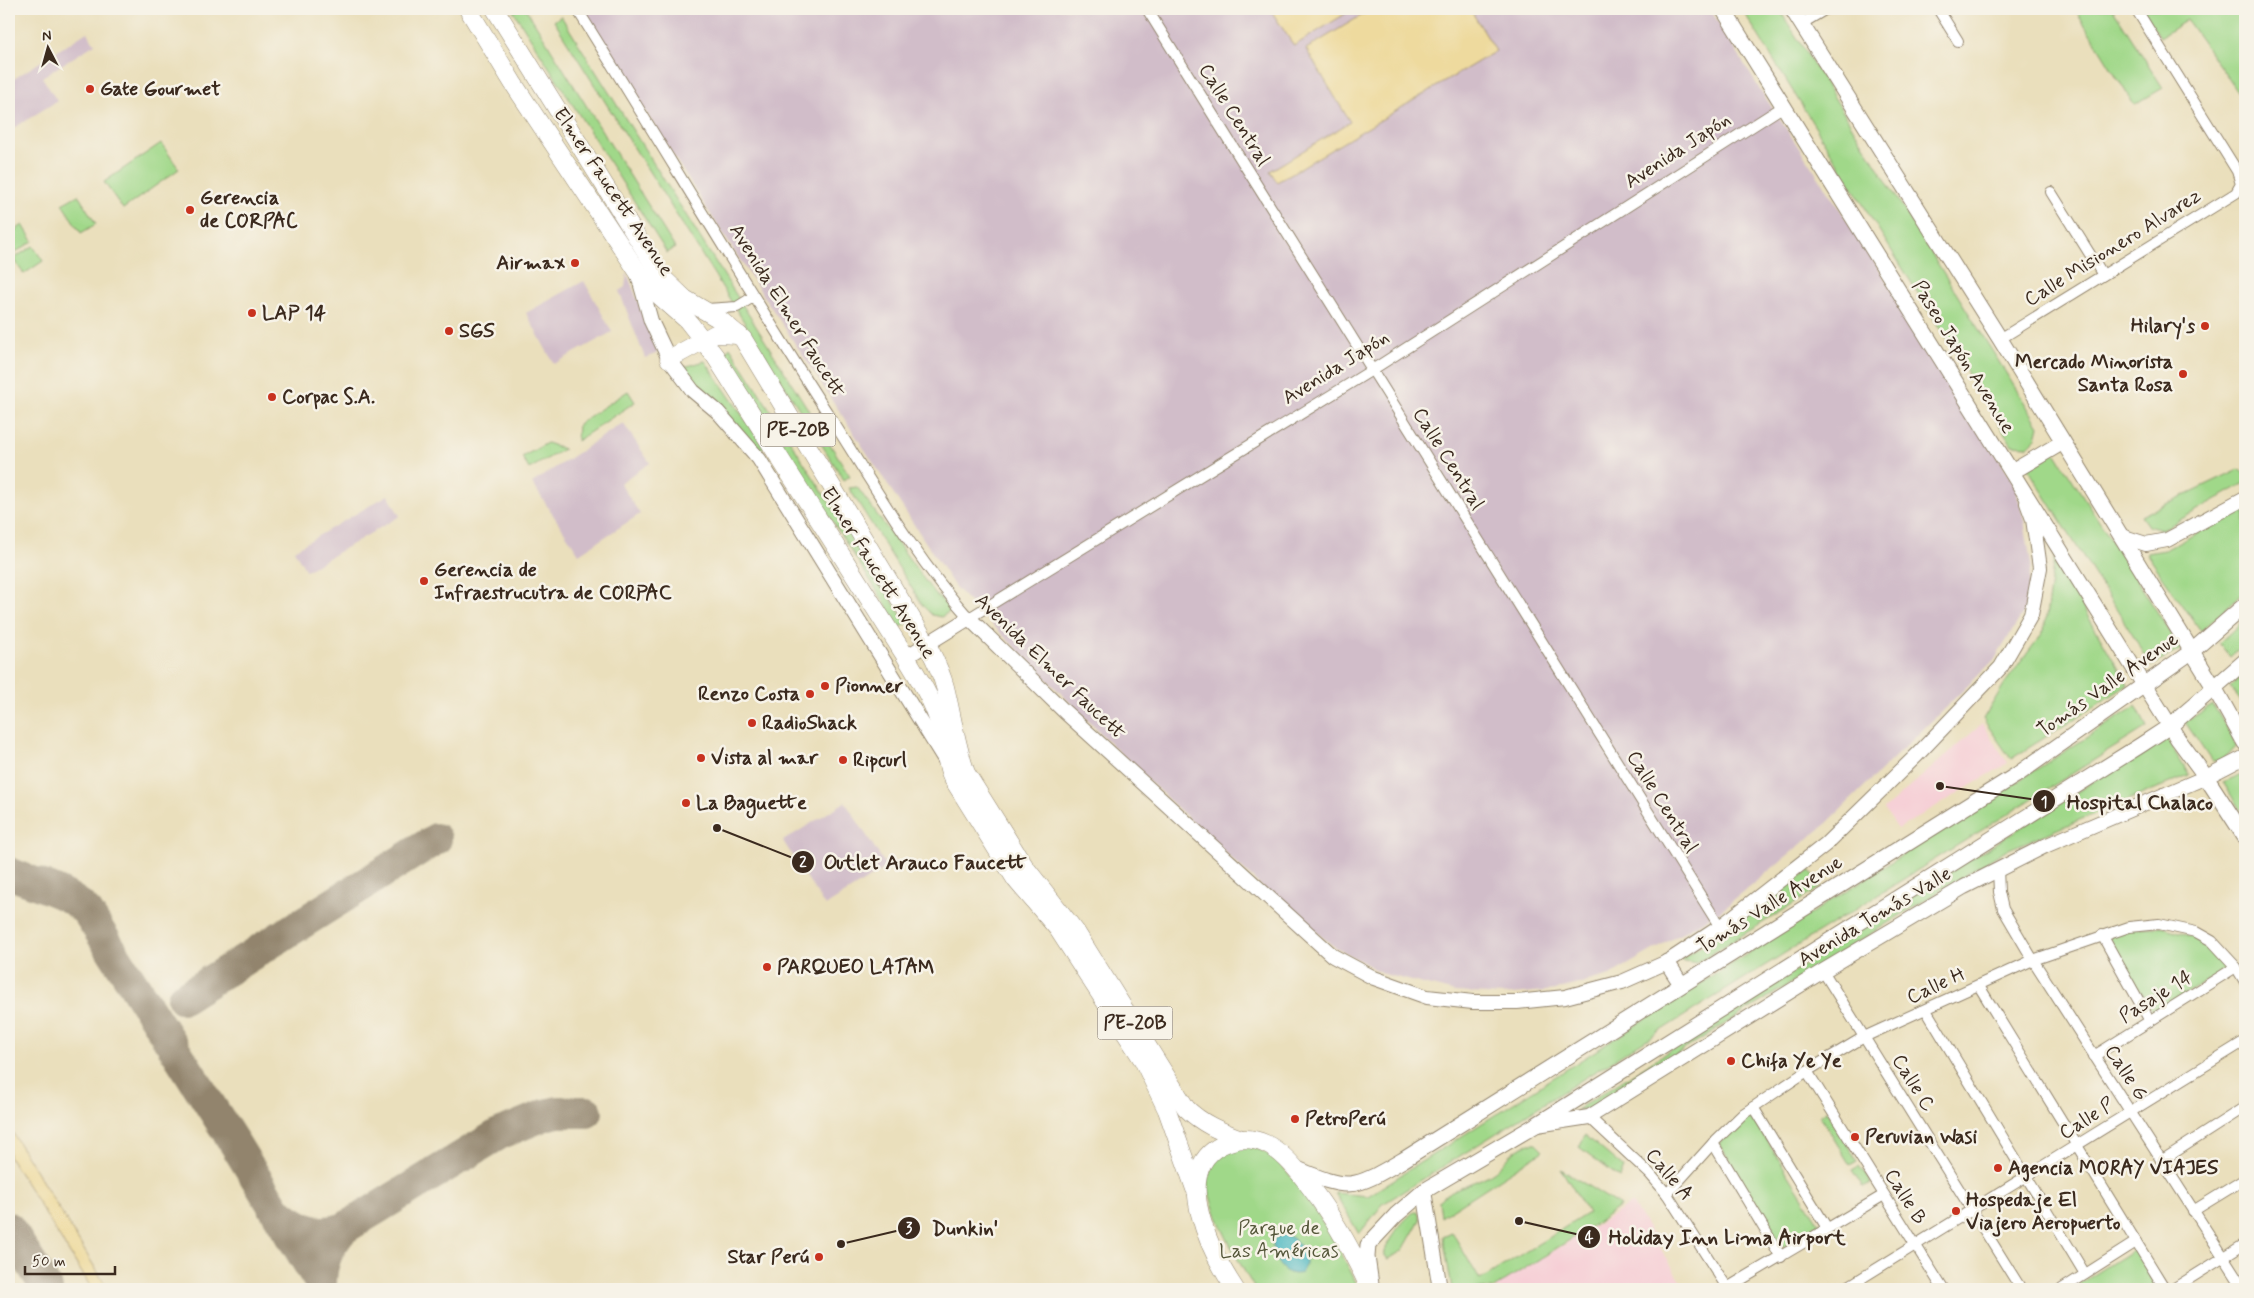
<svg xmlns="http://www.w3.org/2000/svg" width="2254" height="1298" font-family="Mynerve,sans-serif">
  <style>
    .built { fill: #f6cfd6 }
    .industrial { fill: #d1bdc9 }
    .green { fill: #a0d889; stroke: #6e8154 }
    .sand { fill: #eeda9e; stroke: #94825e }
    .water { fill: #49b7c1; stroke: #427070 }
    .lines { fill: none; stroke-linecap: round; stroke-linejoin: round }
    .taxiway { stroke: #92846d; stroke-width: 32 }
    .street-casing { stroke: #92846d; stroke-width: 12 }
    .secondary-casing { stroke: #92846d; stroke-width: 16 }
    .primary-casing { stroke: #92846d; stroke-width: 17 }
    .highway-casing { stroke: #92846d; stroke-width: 19 }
    .street { stroke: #fff; stroke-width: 10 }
    .secondary { stroke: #fff; stroke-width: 14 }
    .primary { stroke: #fff; stroke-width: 15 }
    .highway { stroke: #fff; stroke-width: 18 }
    .poi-dot { fill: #c8321e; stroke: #f7f3e8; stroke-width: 2 }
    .labels { text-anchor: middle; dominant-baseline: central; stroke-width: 5; stroke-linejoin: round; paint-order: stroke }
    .shield { fill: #f7f3e8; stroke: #73665b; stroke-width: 1 }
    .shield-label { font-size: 19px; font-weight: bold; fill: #3b2a1e }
    .poi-label { font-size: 20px; font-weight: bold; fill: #3b2a1e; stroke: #f7f3e8; text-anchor: start }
    .street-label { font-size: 20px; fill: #3b2a1e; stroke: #f7f3e8 }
    .park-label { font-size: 20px; fill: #545639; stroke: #f7f3e8 }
    .leader { fill: none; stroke: #3b2a1e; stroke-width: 2 }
    .callout-dot { fill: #3b2a1e; stroke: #f7f3e8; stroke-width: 2 }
    .mark-label { font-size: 15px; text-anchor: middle; font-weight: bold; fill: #fff }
    .callout-label { font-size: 21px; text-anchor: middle; font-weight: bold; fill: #3b2a1e; stroke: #f7f3e8; stroke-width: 5; stroke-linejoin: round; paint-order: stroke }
  </style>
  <rect width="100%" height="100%" fill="#f7f3e8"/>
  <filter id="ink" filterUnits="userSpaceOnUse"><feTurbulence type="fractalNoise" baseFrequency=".02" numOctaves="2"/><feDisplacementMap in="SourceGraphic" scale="10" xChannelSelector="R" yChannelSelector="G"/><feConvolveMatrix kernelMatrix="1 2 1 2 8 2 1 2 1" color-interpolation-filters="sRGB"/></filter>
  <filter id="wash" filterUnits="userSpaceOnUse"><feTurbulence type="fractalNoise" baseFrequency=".0096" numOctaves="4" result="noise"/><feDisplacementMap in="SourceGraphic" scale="20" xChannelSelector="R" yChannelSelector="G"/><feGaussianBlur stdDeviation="1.12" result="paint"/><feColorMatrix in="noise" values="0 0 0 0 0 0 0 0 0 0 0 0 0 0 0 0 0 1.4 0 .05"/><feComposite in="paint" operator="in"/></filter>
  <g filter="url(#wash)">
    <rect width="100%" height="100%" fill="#eadfbc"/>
    <g class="built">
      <polygon points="1982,724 2008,763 1898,829 1884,809"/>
      <polygon points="1632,1203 1686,1289 1492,1289"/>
    </g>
    <g class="industrial">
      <polygon points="580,9 1710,9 1759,88 1869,253 2014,482 2024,520 2031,564 2025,610 1995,659 1827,823 1720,911 1610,975 1556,990 1503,995 1455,992 1384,974 1332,945 1262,887 1137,770 955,587 734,251"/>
      <polygon points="87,32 95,44 42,77 57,101 9,131 9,82"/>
      <polygon points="627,273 658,353 645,358 619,291 625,287"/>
      <polygon points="584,281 612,332 554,364 526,313"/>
      <polygon points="623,423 650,463 620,483 640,514 579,554 532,483"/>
      <polygon points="388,495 400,516 306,571 294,550"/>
      <polygon points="845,802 887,867 825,906 783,841"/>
    </g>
    <g class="green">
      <polygon points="512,9 526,9 675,248 667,253"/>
      <polygon points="1742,9 1779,9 2039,426 2036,438 2028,446 2012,445"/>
      <polygon points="2075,9 2113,9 2163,88 2134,105"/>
      <polygon points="2145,9 2245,9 2245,102 2187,20 2160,37 2143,10"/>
      <polygon points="561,16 850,476 844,480 554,21"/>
      <polygon points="161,143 179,169 123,209 104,182"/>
      <polygon points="78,195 96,224 81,233 62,204"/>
      <polygon points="23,225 33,241 13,254 9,247 9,234"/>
      <polygon points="33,246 43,261 24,274 13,259"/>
      <polygon points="730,347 907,624 900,627 725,353"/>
      <polygon points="705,361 764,447 757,451 681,369 684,367"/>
      <polygon points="628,391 635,402 577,441 578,424"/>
      <polygon points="547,443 564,449 529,469 522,457"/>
      <polygon points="2054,451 2181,649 2152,666 2027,467"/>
      <polygon points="2239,469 2245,475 2245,483 2162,530 2148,526 2141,516"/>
      <polygon points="857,487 934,593 949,607 949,612 941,617 932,615 923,606 849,488"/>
      <polygon points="2245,506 2245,591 2201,631 2146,553 2165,550"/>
      <polygon points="2054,558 2128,685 2011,759 1983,719 2005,683 2044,631"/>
      <polygon points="2245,619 2245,643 2230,657 2219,643"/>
      <polygon points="2245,673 2245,707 2230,687"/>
      <polygon points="2213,705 2237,745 2222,761 2212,762 2185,722"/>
      <polygon points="2136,706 2147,727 1383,1204 1359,1234 1335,1193 1368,1196"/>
      <polygon points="2165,736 2189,775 2004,851 1588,1109 1576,1110"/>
      <polygon points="2245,773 2245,818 2223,782"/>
      <polygon points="1810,870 1822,887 1696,963 1680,960"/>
      <path d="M2161,927c34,9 45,13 67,40l-74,47 -46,-77 23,-9z"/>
      <polygon points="1827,1111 1857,1161 1850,1165 1820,1116"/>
      <polygon points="1749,1115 1751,1115 1820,1225 1783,1248 1719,1143"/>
      <polygon points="1585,1135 1624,1168 1620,1178 1579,1147"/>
      <path d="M1529,1144h7l7,7 -102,66 -2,-16c14,-16 39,-17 56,-30 12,-10 17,-23 34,-27z"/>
      <path d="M1245,1146c5,1 10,2 15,4 34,14 84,105 99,139h-104c-14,-23 -49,-83 -47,-110 0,-8 7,-21 15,-26 6,-4 15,-5 22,-7z"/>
      <polygon points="1859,1166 1871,1183 1863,1187 1852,1170"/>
      <polygon points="1561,1169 1620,1206 1595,1224 1492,1289 1452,1289 1443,1236 1452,1232 1480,1280 1588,1213"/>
      <path d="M1414,1212h4l2,8 -17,30 -14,9 -4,-3c-3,-11 20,-38 29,-44z"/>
      <polygon points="2136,1248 2163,1289 2072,1289"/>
    </g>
    <g class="sand">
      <polygon points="1270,9 1353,9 1294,46"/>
      <polygon points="1372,9 1470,9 1496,51 1277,182 1270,171 1350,122 1306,49"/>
      <polygon points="9,1127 108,1289 92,1289 9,1156"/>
    </g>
    <path class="water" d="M1283,1234c14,3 22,16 23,30l-5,9c-18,6 -32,-18 -28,-33z"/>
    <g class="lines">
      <g class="taxiway">
        <path d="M9,873c25,11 61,19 79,40l147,231 86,140v5"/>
        <polyline points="183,998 436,839"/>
        <path d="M279,1213c23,16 36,24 64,16 -14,17 -22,32 -22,55"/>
        <polyline points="9,1228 47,1289"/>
        <polyline points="343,1229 499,1134 545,1115 558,1112 587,1112"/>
      </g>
    </g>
  </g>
  <g filter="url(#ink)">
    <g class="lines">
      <g class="street-casing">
        <g id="street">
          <path d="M577,9c86,137 168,277 257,414 42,66 82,136 135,195l403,-248 412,-264"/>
          <polyline points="1147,9 1720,927"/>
          <polyline points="1938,9 1958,41"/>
          <polyline points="1801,24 1826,9"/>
          <polyline points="2051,192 2103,275"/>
          <polyline points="707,309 737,307 753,297"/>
          <polyline points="2000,339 2236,193 2241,184 2237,171 2136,9"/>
          <polyline points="1998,869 1999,892 2003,909 2033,960 2244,1289"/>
          <polyline points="2102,935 2150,1021"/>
          <polyline points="1823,971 2021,1289"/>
          <polyline points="1979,986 2165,1289"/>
          <polyline points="1926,1010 2085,1274"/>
          <polyline points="2094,1056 2236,967"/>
          <polyline points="1807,1071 1943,1289"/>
          <polyline points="1753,1107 1827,1228"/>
          <polyline points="1589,1117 1650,1174 1667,1194 1728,1289"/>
          <polyline points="1713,1143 1781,1257"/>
          <polyline points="2161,1161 2245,1107"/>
          <polyline points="1667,1194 1713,1143 1743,1114 1807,1071 1864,1037 2033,960 2129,927 2159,924 2196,932 2212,941 2236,967 2245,982"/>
          <polyline points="2193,1211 2245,1179"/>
          <polyline points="1727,1288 1884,1195"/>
          <polyline points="1844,1289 2245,1041"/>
          <polyline points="2062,1289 2136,1242"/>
          <polyline points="2173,1289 2245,1244"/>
        </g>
      </g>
      <g class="secondary-casing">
        <g id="secondary">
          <polyline points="638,275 651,321 669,359 693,391 718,412 759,459 945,760"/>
          <polyline points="2121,536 2146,544 2167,540 2245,498"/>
          <polyline points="906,657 969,618 1065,712 1333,956 1374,978 1427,997 1473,1002 1517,1002 1565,997 1622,982 1667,962 1720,927 1826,844 1917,755 2001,667 2031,615 2040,568 2033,519 2027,503"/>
          <polyline points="1537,1125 1589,1117 1823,971 1964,887 2045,846 2206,777 2245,757"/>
          <polyline points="1424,1191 1440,1289"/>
        </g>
      </g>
      <g class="primary-casing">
        <g id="primary">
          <polyline points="1723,9 2178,739 2206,777 2245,837"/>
          <polyline points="1792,9 2000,339 2215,689 2245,743"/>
          <polyline points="2012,472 2063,442"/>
          <polyline points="1667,962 1681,984"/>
          <path d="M1295,1168c54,23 57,22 108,-8l615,-386 173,-122 54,-47"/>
          <polyline points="1371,1284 1367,1257 1368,1245 1396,1215 1424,1191 1536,1125 2141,745 2170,726 2245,661"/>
        </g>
      </g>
      <g class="highway-casing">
        <g id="highway">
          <path d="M468,9l45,74 133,201 41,36 28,36 191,301c15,25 30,48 36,77 4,15 3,30 11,45l63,101 42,49 85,131 24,50 28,79"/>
          <path d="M495,9l166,267 24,23 34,20 24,20 184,305c7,14 14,27 18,43 7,28 11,58 21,86l59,94 51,65 110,176c16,16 34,23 55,31"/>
          <polyline points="669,359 715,334 739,335"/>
          <path d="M1235,1289c-23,-35 -66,-118 -13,-144 14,-7 29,-8 44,-1 15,7 28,22 38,35 28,35 48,70 66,110"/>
        </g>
      </g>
      <use href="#street" class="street"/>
      <use href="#secondary" class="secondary"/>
      <use href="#primary" class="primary"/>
      <use href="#highway" class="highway"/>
    </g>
  </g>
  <g class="poi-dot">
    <circle cx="90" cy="89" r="5"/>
    <circle cx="190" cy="210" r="5"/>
    <circle cx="575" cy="263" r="5"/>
    <circle cx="252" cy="313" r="5"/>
    <circle cx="2205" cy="326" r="5"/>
    <circle cx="449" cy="331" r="5"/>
    <circle cx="2183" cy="374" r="5"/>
    <circle cx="272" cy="397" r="5"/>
    <circle cx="424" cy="581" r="5"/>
    <circle cx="825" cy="686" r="5"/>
    <circle cx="810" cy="694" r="5"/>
    <circle cx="752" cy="723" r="5"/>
    <circle cx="701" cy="758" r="5"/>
    <circle cx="843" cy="760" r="5"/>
    <circle cx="686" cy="803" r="5"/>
    <circle cx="767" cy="967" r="5"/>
    <circle cx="1731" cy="1061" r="5"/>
    <circle cx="1295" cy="1119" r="5"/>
    <circle cx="1855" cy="1137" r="5"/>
    <circle cx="1998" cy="1168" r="5"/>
    <circle cx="1956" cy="1211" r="5"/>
    <circle cx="819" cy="1257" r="5"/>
  </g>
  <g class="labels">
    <g class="shield">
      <rect x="760.5" y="413.5" width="75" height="33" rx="4"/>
      <rect x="1097.5" y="1006.5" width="75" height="33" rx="4"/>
    </g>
    <g class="shield-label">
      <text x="798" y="430">PE-20B</text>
      <text x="1135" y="1023">PE-20B</text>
    </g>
    <g class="poi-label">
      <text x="100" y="89">Gate Gourmet</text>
      <text x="200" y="198">Gerencia<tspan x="200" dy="23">de CORPAC</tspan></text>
      <text x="565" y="263" text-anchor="end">Airmax</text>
      <text x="262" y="313">LAP 14</text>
      <text x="2195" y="326" text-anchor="end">Hilary's</text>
      <text x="459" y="331">SGS</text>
      <text x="2173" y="362" text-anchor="end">Mercado Minorista<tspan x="2173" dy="23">Santa Rosa</tspan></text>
      <text x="282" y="397">Corpac S.A.</text>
      <text x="434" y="570">Gerencia de<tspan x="434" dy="23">Infraestrucutra de CORPAC</tspan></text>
      <text x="835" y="686">Pionner</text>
      <text x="800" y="694" text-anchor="end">Renzo Costa</text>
      <text x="762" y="723">RadioShack</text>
      <text x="711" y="758">Vista al mar</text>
      <text x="853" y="760">Ripcurl</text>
      <text x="696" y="803">La Baguette</text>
      <text x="777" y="967">PARQUEO LATAM</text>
      <text x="1741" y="1061">Chifa Ye Ye</text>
      <text x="1305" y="1119">PetroPerú</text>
      <text x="1865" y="1137">Peruvian Wasi</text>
      <text x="2008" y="1168">Agencia MORAY VIAJES</text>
      <text x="1966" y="1200">Hospedaje El<tspan x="1966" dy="23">Viajero Aeropuerto</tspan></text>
      <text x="809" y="1257" text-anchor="end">Star Perú</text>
    </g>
    <g class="street-label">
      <text transform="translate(1234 115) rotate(58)">Calle Central</text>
      <text transform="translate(1678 151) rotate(-33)">Avenida Japón</text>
      <text transform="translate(613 192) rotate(56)">Elmer Faucett Avenue</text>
      <text transform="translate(2113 248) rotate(-32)">Calle Misionero Alvarez</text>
      <text transform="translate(787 311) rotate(58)">Avenida Elmer Faucett</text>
      <text transform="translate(1963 357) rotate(58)">Paseo Japón Avenue</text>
      <text transform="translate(1336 368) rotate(-32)">Avenida Japón</text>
      <text transform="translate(1448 459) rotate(58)">Calle Central</text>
      <text transform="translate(878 573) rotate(58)">Elmer Faucett Avenue</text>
      <text transform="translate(1050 667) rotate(44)">Avenida Elmer Faucett</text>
      <text transform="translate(2108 685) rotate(-35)">Tomás Valle Avenue</text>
      <text transform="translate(1662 802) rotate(58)">Calle Central</text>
      <text transform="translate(1770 905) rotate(-32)">Tomás Valle Avenue</text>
      <text transform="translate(1875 917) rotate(-31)">Avenida Tomás Valle</text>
      <text transform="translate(1936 986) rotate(-25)">Calle H</text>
      <text transform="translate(2156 997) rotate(-32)">Pasaje 14</text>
      <text transform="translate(2126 1073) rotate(57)">Calle G</text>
      <text transform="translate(1913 1083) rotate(58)">Calle C</text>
      <text transform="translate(2087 1119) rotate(-32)">Calle P</text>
      <text transform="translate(1669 1175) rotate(50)">Calle A</text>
      <text transform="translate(1905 1197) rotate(58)">Calle B</text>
    </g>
    <g class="park-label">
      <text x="1279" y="1228">Parque de<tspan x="1279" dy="23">Las Américas</tspan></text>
    </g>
  </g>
  <path class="leader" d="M1940 786L2044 801M717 828L803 862M841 1244L909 1228M1519 1221L1589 1237"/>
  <g class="callout-dot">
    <circle cx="1940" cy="786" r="5"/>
    <circle cx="717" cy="828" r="5"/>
    <circle cx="841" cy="1244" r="5"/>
    <circle cx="1519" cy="1221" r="5"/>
    <circle cx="2044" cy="801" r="12"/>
    <circle cx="803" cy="862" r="12"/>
    <circle cx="909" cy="1228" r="12"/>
    <circle cx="1589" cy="1237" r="12"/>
  </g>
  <g class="mark-label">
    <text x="2044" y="807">1</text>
    <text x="803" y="867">2</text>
    <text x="909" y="1233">3</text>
    <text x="1589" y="1242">4</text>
  </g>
  <g class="callout-label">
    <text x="2140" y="809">Hospital Chalaco</text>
    <text x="925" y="869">Outlet Arauco Faucett</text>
    <text x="965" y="1235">Dunkin'</text>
    <text x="1727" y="1244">Holiday Inn Lima Airport</text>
  </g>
  <rect width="2254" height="1298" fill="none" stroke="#f7f3e8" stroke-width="30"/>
  <g transform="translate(48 48) rotate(354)" stroke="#f7f3e8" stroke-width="4" paint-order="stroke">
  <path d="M0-4L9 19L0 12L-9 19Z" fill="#3b2a1e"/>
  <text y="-8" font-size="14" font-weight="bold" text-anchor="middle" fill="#3b2a1e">N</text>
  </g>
  <path d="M25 1266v8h90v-8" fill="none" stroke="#3b2a1e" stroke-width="2.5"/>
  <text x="32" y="1266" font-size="15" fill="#3b2a1e" stroke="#f7f3e8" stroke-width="4" paint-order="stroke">50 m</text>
</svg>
